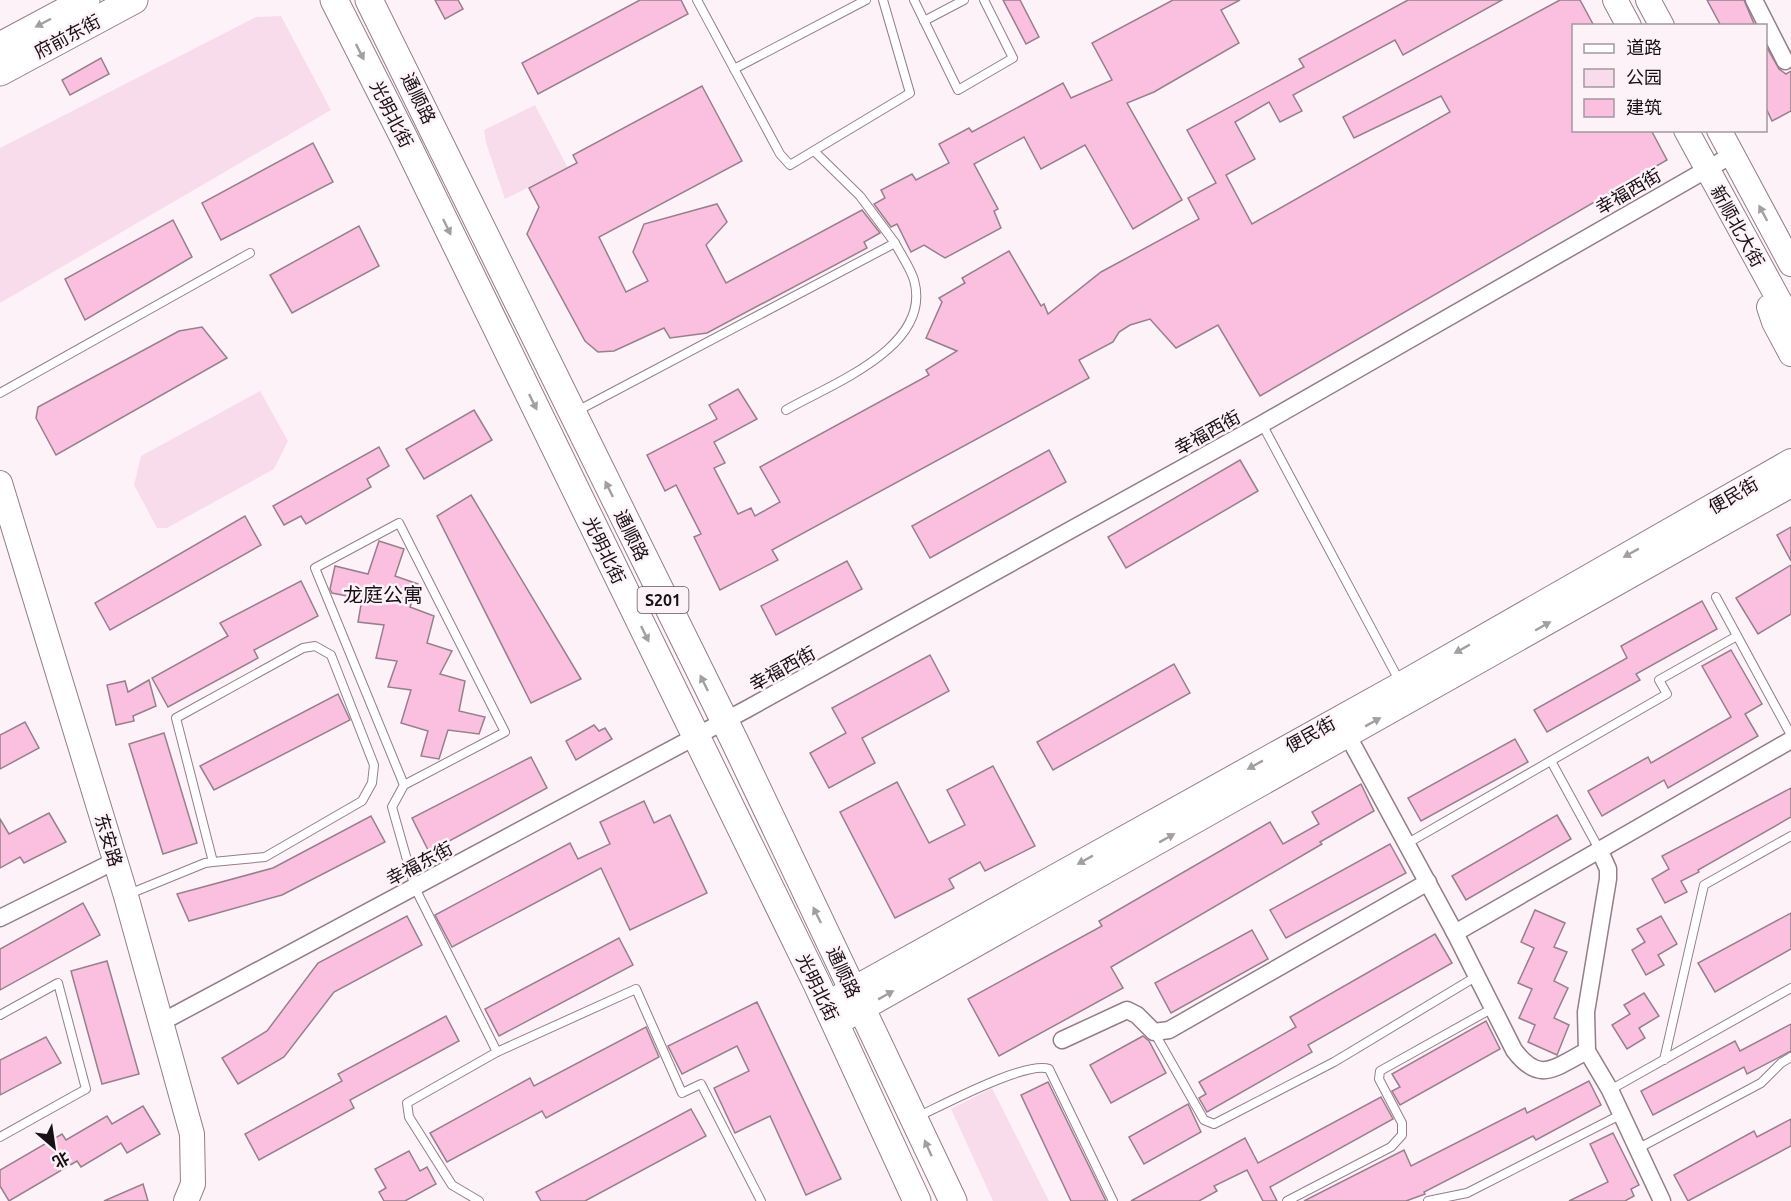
<svg xmlns="http://www.w3.org/2000/svg" width="1791" height="1201" font-family="Ubuntu,'Noto Sans SC',sans-serif">
  <style>
    .green { fill: #f9dceb }
    .building { fill: #fbc0df; stroke: #977f8c; stroke-width: 1.5 }
    .lines { fill: none; stroke-linecap: round; stroke-linejoin: round }
    .lane-casing { stroke: #957d89; stroke-width: 10 }
    .street-casing { stroke: #957d89; stroke-width: 19 }
    .secondary-casing { stroke: #957d89; stroke-width: 26 }
    .primary-casing { stroke: #957d89; stroke-width: 29 }
    .lane { stroke: #fff; stroke-width: 8 }
    .street { stroke: #fff; stroke-width: 16 }
    .secondary { stroke: #fff; stroke-width: 24 }
    .primary { stroke: #fff; stroke-width: 27 }
    .oneway { fill: #a39fa1 }
    .labels { text-anchor: middle; dominant-baseline: central; stroke-width: 5; stroke-linejoin: round; paint-order: stroke }
    .shield { fill: #fdf2f8; stroke: #5d5459; stroke-width: 1.5 }
    .shield-label { font-size: 16px; font-weight: bold; fill: #191015 }
    .street-label { font-size: 18px; fill: #191015; stroke: #fdf2f8 }
    .neighbourhood-label { font-size: 20px; fill: #191015; stroke: #fdf2f8 }
  </style>
  <rect width="100%" height="100%" fill="#fdf2f8"/>
  <g class="green">
    <polygon points="281,16 331,110 0,303 0,148 256,17"/>
    <polygon points="535,105 568,168 505,199 486,143 484,130"/>
    <polygon points="260,391 288,441 274,469 167,528 157,528 134,485 141,456"/>
    <polygon points="992,1088 1049,1201 993,1201 951,1109"/>
  </g>
  <g class="building">
    <polygon points="435,0 458,0 463,9 445,19"/>
    <polygon points="640,0 681,0 688,14 538,94 522,63"/>
    <polygon points="1003,0 1020,0 1039,37 1026,44"/>
    <polygon points="1173,0 1240,0 1221,10 1239,43 1154,92 1127,103 1182,200 1133,229 1085,145 1041,169 1024,137 974,164 998,209 994,211 1001,228 945,258 924,245 911,252 897,224 891,227 874,204 885,198 881,190 912,174 916,180 949,163 939,144 969,128 972,132 1063,83 1071,98 1112,80 1092,43"/>
    <polygon points="1408,0 1502,0 1403,55 1395,40 1293,95 1302,111 1280,122 1269,102 1235,122 1255,159 1226,175 1252,224 1450,112 1441,96 1354,138 1343,117 1560,0 1580,0 1594,26 1574,26 1574,130 1651,130 1667,160 1260,396 1218,325 1176,348 1150,319 1130,325 1119,332 1113,342 1079,360 1089,378 772,550 778,560 720,590 694,537 701,534 676,485 665,491 647,455 717,419 709,405 738,389 757,419 714,442 725,463 714,468 738,514 751,508 755,516 780,502 760,467 929,375 926,370 957,351 926,338 942,302 939,298 965,283 962,278 1009,251 1041,306 1044,304 1048,314 1101,272 1199,219 1188,198 1216,183 1187,130 1304,67 1299,59"/>
    <polygon points="1707,0 1744,0 1755,26 1721,26"/>
    <polygon points="1766,46 1779,69 1786,74 1791,71 1791,111 1772,121 1766,108"/>
    <polygon points="101,58 109,74 70,95 62,80"/>
    <polygon points="702,86 742,161 599,237 626,292 648,281 633,252 644,224 717,204 727,222 706,245 726,283 862,210 880,233 864,242 867,248 707,333 670,338 664,328 614,351 598,352 585,341 527,234 539,207 529,188 577,163 573,155"/>
    <polygon points="313,143 333,182 221,240 202,203"/>
    <polygon points="173,220 192,257 85,320 65,279"/>
    <polygon points="359,226 379,266 292,313 270,275"/>
    <polygon points="202,327 227,358 56,455 36,418 38,407 179,331"/>
    <polygon points="474,410 492,440 424,479 406,449"/>
    <polygon points="379,447 389,466 367,479 371,487 306,524 301,516 284,525 273,506"/>
    <polygon points="1049,450 1066,482 930,558 912,526"/>
    <polygon points="1240,460 1258,491 1126,568 1108,537"/>
    <polygon points="471,495 581,679 531,703 437,516"/>
    <polygon points="245,516 261,545 110,630 95,603"/>
    <polygon points="1791,527 1791,561 1777,535"/>
    <polygon points="379,541 404,549 395,576 418,584 410,607 434,616 427,643 452,651 440,674 465,681 459,711 485,717 479,734 448,730 439,759 421,756 428,731 401,723 411,690 388,687 397,661 376,658 384,625 358,622 362,599 332,593 330,589 335,566 368,574"/>
    <polygon points="847,561 862,589 776,635 761,606"/>
    <polygon points="1791,565 1791,614 1758,634 1736,598"/>
    <polygon points="301,581 318,616 254,650 258,658 168,707 152,678 228,636 220,623"/>
    <polygon points="1702,601 1717,629 1636,674 1640,680 1547,732 1534,710 1627,658 1621,646"/>
    <polygon points="1731,650 1762,704 1745,714 1758,736 1668,788 1664,780 1602,816 1588,791 1648,757 1651,763 1731,717 1702,666"/>
    <polygon points="930,655 949,691 862,738 875,763 829,788 810,753 846,733 832,708"/>
    <polygon points="1174,664 1190,693 1053,770 1037,742"/>
    <polygon points="149,680 156,706 133,716 134,721 116,725 107,685 125,681 128,692"/>
    <polygon points="338,694 350,720 214,790 200,766"/>
    <polygon points="25,722 39,748 0,769 0,735"/>
    <polygon points="594,725 599,731 605,728 612,739 576,760 566,741"/>
    <polygon points="164,733 197,843 163,854 129,744"/>
    <polygon points="1515,739 1528,762 1421,821 1408,798"/>
    <polygon points="531,757 547,788 429,852 412,818"/>
    <polygon points="993,766 1035,846 985,871 980,862 949,879 954,888 895,918 840,812 897,782 929,843 965,825 947,790"/>
    <polygon points="1361,784 1374,811 1320,842 1322,844 1111,967 1123,988 999,1056 968,999 1102,926 1099,921 1270,822 1283,844 1319,824 1312,812"/>
    <polygon points="1791,788 1791,817 1698,870 1699,872 1681,881 1687,892 1665,903 1652,879 1669,869 1662,856"/>
    <polygon points="644,801 654,823 670,815 707,893 630,930 601,868 452,947 435,915 570,843 578,859 610,844 600,822"/>
    <polygon points="49,813 66,842 24,863 20,857 0,868 0,819 9,834"/>
    <polygon points="1557,815 1571,839 1466,900 1452,876"/>
    <polygon points="371,816 385,842 282,895 189,921 177,894 273,868"/>
    <polygon points="1390,844 1406,873 1286,938 1270,910"/>
    <polygon points="83,903 100,935 0,990 0,949"/>
    <polygon points="1535,910 1565,923 1554,947 1567,952 1554,981 1568,988 1554,1018 1569,1025 1557,1055 1528,1042 1535,1025 1519,1018 1532,989 1518,983 1534,948 1521,942"/>
    <polygon points="1791,913 1791,949 1715,992 1698,963"/>
    <polygon points="407,916 422,945 334,992 284,1057 238,1084 222,1058 267,1031 318,963"/>
    <polygon points="1661,916 1677,944 1658,955 1664,965 1646,975 1632,950 1645,942 1637,929"/>
    <polygon points="1252,930 1268,959 1171,1013 1155,983"/>
    <polygon points="1435,934 1452,963 1308,1045 1312,1052 1207,1112 1199,1098 1206,1094 1199,1082 1296,1027 1290,1017"/>
    <polygon points="619,938 633,965 499,1036 485,1009"/>
    <polygon points="107,961 139,1074 102,1084 71,971"/>
    <polygon points="1644,993 1659,1016 1639,1028 1645,1038 1627,1049 1612,1025 1630,1014 1624,1005"/>
    <polygon points="757,1002 841,1179 806,1195 770,1116 735,1133 714,1088 749,1071 737,1046 682,1074 668,1046"/>
    <polygon points="446,1016 459,1041 350,1100 354,1108 259,1160 245,1134 342,1081 338,1074"/>
    <polygon points="1486,1021 1500,1049 1400,1105 1392,1091 1400,1087 1392,1074"/>
    <polygon points="1791,1024 1791,1051 1747,1074 1744,1067 1653,1115 1641,1091 1735,1041 1740,1051"/>
    <polygon points="646,1027 659,1057 546,1118 542,1111 447,1162 430,1133 530,1078 534,1086"/>
    <polygon points="1143,1036 1149,1041 1166,1073 1111,1103 1090,1065"/>
    <polygon points="46,1037 61,1063 0,1095 0,1060"/>
    <polygon points="1589,1081 1601,1105 1536,1140 1533,1136 1424,1192 1425,1194 1406,1201 1304,1201 1404,1150 1411,1166 1525,1108 1527,1113"/>
    <polygon points="1048,1082 1106,1201 1071,1201 1021,1095"/>
    <polygon points="1381,1097 1393,1119 1270,1187 1277,1201 1263,1201 1247,1170 1214,1186 1217,1191 1199,1201 1131,1201 1245,1138 1258,1163"/>
    <polygon points="1188,1104 1201,1132 1144,1164 1129,1137"/>
    <polygon points="143,1106 160,1134 127,1153 121,1143 81,1167 77,1161 9,1201 0,1186 0,1170 62,1134 66,1140 107,1116 112,1124"/>
    <polygon points="691,1109 706,1136 585,1201 541,1201 536,1192"/>
    <polygon points="1791,1119 1791,1146 1688,1201 1674,1175 1754,1131 1757,1137"/>
    <polygon points="1613,1133 1639,1185 1631,1189 1634,1196 1625,1201 1569,1201 1608,1182 1590,1144"/>
    <polygon points="409,1151 420,1171 427,1167 436,1184 405,1201 384,1201 379,1192 386,1188 375,1169"/>
    <polygon points="143,1184 148,1201 104,1201"/>
  </g>
  <g class="lines">
    <g class="lane-casing">
      <g id="lane">
        <polyline points="697,0 780,154 790,165 910,93 883,0"/>
        <polyline points="914,0 958,90 1013,58 984,0"/>
        <polyline points="924,21 964,0"/>
        <polyline points="734,69 866,0"/>
        <polyline points="0,393 250,253"/>
        <path d="M786,410c45,-26 147,-63 128,-130 -4,-13 -13,-25 -19,-37"/>
        <polyline points="577,411 895,243 860,196 814,151"/>
        <polyline points="1262,424 1400,682"/>
        <polyline points="1716,597 1791,735"/>
        <polyline points="1551,761 1599,849"/>
        <polyline points="404,785 315,568 399,523 505,732 404,785 392,807 415,888 497,1052"/>
        <polyline points="1408,843 1667,694 1659,680 1737,636"/>
        <polyline points="129,894 205,863 213,862 265,857 362,801 372,783 374,765 331,655 315,646 303,648 176,718 213,862"/>
        <polyline points="0,1015 58,983 86,1089 0,1137"/>
        <polyline points="1154,1032 1204,1120 1214,1124 1334,1062 1477,976"/>
        <polyline points="1664,1060 1704,885 1791,836"/>
        <polyline points="1610,1090 1791,988"/>
        <path d="M917,1117c24,-11 110,-57 132,-48l64,132"/>
        <polyline points="1639,1148 1761,1083 1781,1063 1791,1057"/>
        <polyline points="479,1201 452,1185 409,1117 407,1103 497,1052 636,989 682,1093 701,1084 761,1201"/>
        <polyline points="1287,1201 1391,1147 1402,1135 1402,1123 1379,1079 1380,1071 1493,1008"/>
        <polyline points="1428,1201 1467,1193 1622,1114"/>
      </g>
    </g>
    <g class="street-casing">
      <g id="street">
        <polyline points="1754,0 1785,61"/>
        <polyline points="1348,736 1455,933 1791,740"/>
        <polyline points="1599,849 1608,869 1608,879 1586,1012 1587,1051 1610,1090 1662,1201"/>
        <polyline points="0,918 115,861"/>
        <path d="M1453,929l61,121c26,35 41,17 73,1"/>
        <polyline points="160,1023 747,709 1262,424 1732,155"/>
        <polyline points="1062,1040 1127,1010 1137,1015 1154,1032 1169,1030 1428,882"/>
      </g>
    </g>
    <g class="secondary-casing">
      <g id="secondary">
        <polyline points="1615,0 1629,26"/>
        <polyline points="1648,0 1662,26"/>
        <polyline points="1686,130 1791,322"/>
        <polyline points="1719,130 1791,264"/>
        <polyline points="1769,307 1774,322 1791,354"/>
        <polyline points="0,483 126,896 192,1134 193,1184 186,1201"/>
        <polyline points="826,1004 1401,684 1791,461"/>
        <polyline points="835,1024 1791,485"/>
      </g>
    </g>
    <g class="primary-casing">
      <g id="primary">
        <polyline points="334,0 403,136 817,984 917,1201"/>
        <polyline points="369,0 734,740 953,1201"/>
        <polyline points="0,46 86,0"/>
        <polyline points="0,72 134,0"/>
      </g>
    </g>
    <use href="#lane" class="lane"/>
    <use href="#street" class="street"/>
    <use href="#secondary" class="secondary"/>
    <use href="#primary" class="primary"/>
  </g>
  <defs><path id="oneway-solid" d="M-6-.8H1V-3.2L6.5 0L1 3.2V.8H-6Z" transform="scale(1.5)"/></defs>
  <g class="oneway">
    <use href="#oneway-solid" transform="translate(43 23) rotate(152)"/>
    <use href="#oneway-solid" transform="translate(360 52) rotate(63)"/>
    <use href="#oneway-solid" transform="translate(1763 213) rotate(-118)"/>
    <use href="#oneway-solid" transform="translate(447 227) rotate(64)"/>
    <use href="#oneway-solid" transform="translate(533 402) rotate(64)"/>
    <use href="#oneway-solid" transform="translate(609 489) rotate(-116)"/>
    <use href="#oneway-solid" transform="translate(1631 553) rotate(151)"/>
    <use href="#oneway-solid" transform="translate(1543 626) rotate(-30)"/>
    <use href="#oneway-solid" transform="translate(645 634) rotate(64)"/>
    <use href="#oneway-solid" transform="translate(1462 649) rotate(151)"/>
    <use href="#oneway-solid" transform="translate(704 683) rotate(-116)"/>
    <use href="#oneway-solid" transform="translate(1373 722) rotate(-29)"/>
    <use href="#oneway-solid" transform="translate(1255 765) rotate(151)"/>
    <use href="#oneway-solid" transform="translate(1167 838) rotate(-29)"/>
    <use href="#oneway-solid" transform="translate(1085 860) rotate(151)"/>
    <use href="#oneway-solid" transform="translate(817 915) rotate(-116)"/>
    <use href="#oneway-solid" transform="translate(886 995) rotate(-29)"/>
    <use href="#oneway-solid" transform="translate(928 1148) rotate(-114)"/>
  </g>
  <g class="labels">
    <rect class="shield" x="637.5" y="587" width="51" height="26" rx="4.5"/>
    <g class="shield-label">
      <text x="663" y="600">S201</text>
    </g>
    <g class="street-label">
      <text transform="translate(67 36) rotate(-28)">府前东街</text>
      <text transform="translate(419 98) rotate(64)">通顺路</text>
      <text transform="translate(392 114) rotate(63)">光明北街</text>
      <text transform="translate(1628 191) rotate(-30)">幸福西街</text>
      <text transform="translate(1738 226) rotate(61)">新顺北大街</text>
      <text transform="translate(1207 432) rotate(-29)">幸福西街</text>
      <text transform="translate(1733 495) rotate(-30)">便民街</text>
      <text transform="translate(632 535) rotate(64)">通顺路</text>
      <text transform="translate(605 550) rotate(64)">光明北街</text>
      <text transform="translate(782 668) rotate(-29)">幸福西街</text>
      <text transform="translate(1310 734) rotate(-29)">便民街</text>
      <text transform="translate(109 840) rotate(73)">东安路</text>
      <text transform="translate(419 863) rotate(-28)">幸福东街</text>
      <text transform="translate(844 972) rotate(65)">通顺路</text>
      <text transform="translate(818 987) rotate(64)">光明北街</text>
    </g>
    <g class="neighbourhood-label">
      <text x="383" y="594">龙庭公寓</text>
    </g>
  </g>
  <rect x="1572" y="24" width="195" height="108" fill="#fdf2f8" stroke="#a2989d" stroke-width="1.5"/>
  <rect x="1584" y="44" width="30" height="9" fill="#ffffff" stroke="#a2989d" stroke-width="1.5"/>
  <text x="1626" y="54" font-size="18" fill="#191015">道路</text>
  <rect x="1584" y="69" width="30" height="18" fill="#f9dceb" stroke="#a2989d" stroke-width="1.5"/>
  <text x="1626" y="84" font-size="18" fill="#191015">公园</text>
  <rect x="1584" y="99" width="30" height="18" fill="#fbc0df" stroke="#a2989d" stroke-width="1.5"/>
  <text x="1626" y="114" font-size="18" fill="#191015">建筑</text>
  <g transform="translate(54 1147) rotate(151)" stroke="#fdf2f8" stroke-width="4.5" paint-order="stroke">
  <path d="M0-4.5L10 22L0 15L-10 22Z" fill="#191015"/>
  <text y="-9" font-size="16" font-weight="bold" text-anchor="middle" fill="#191015">北</text>
  </g>
</svg>
